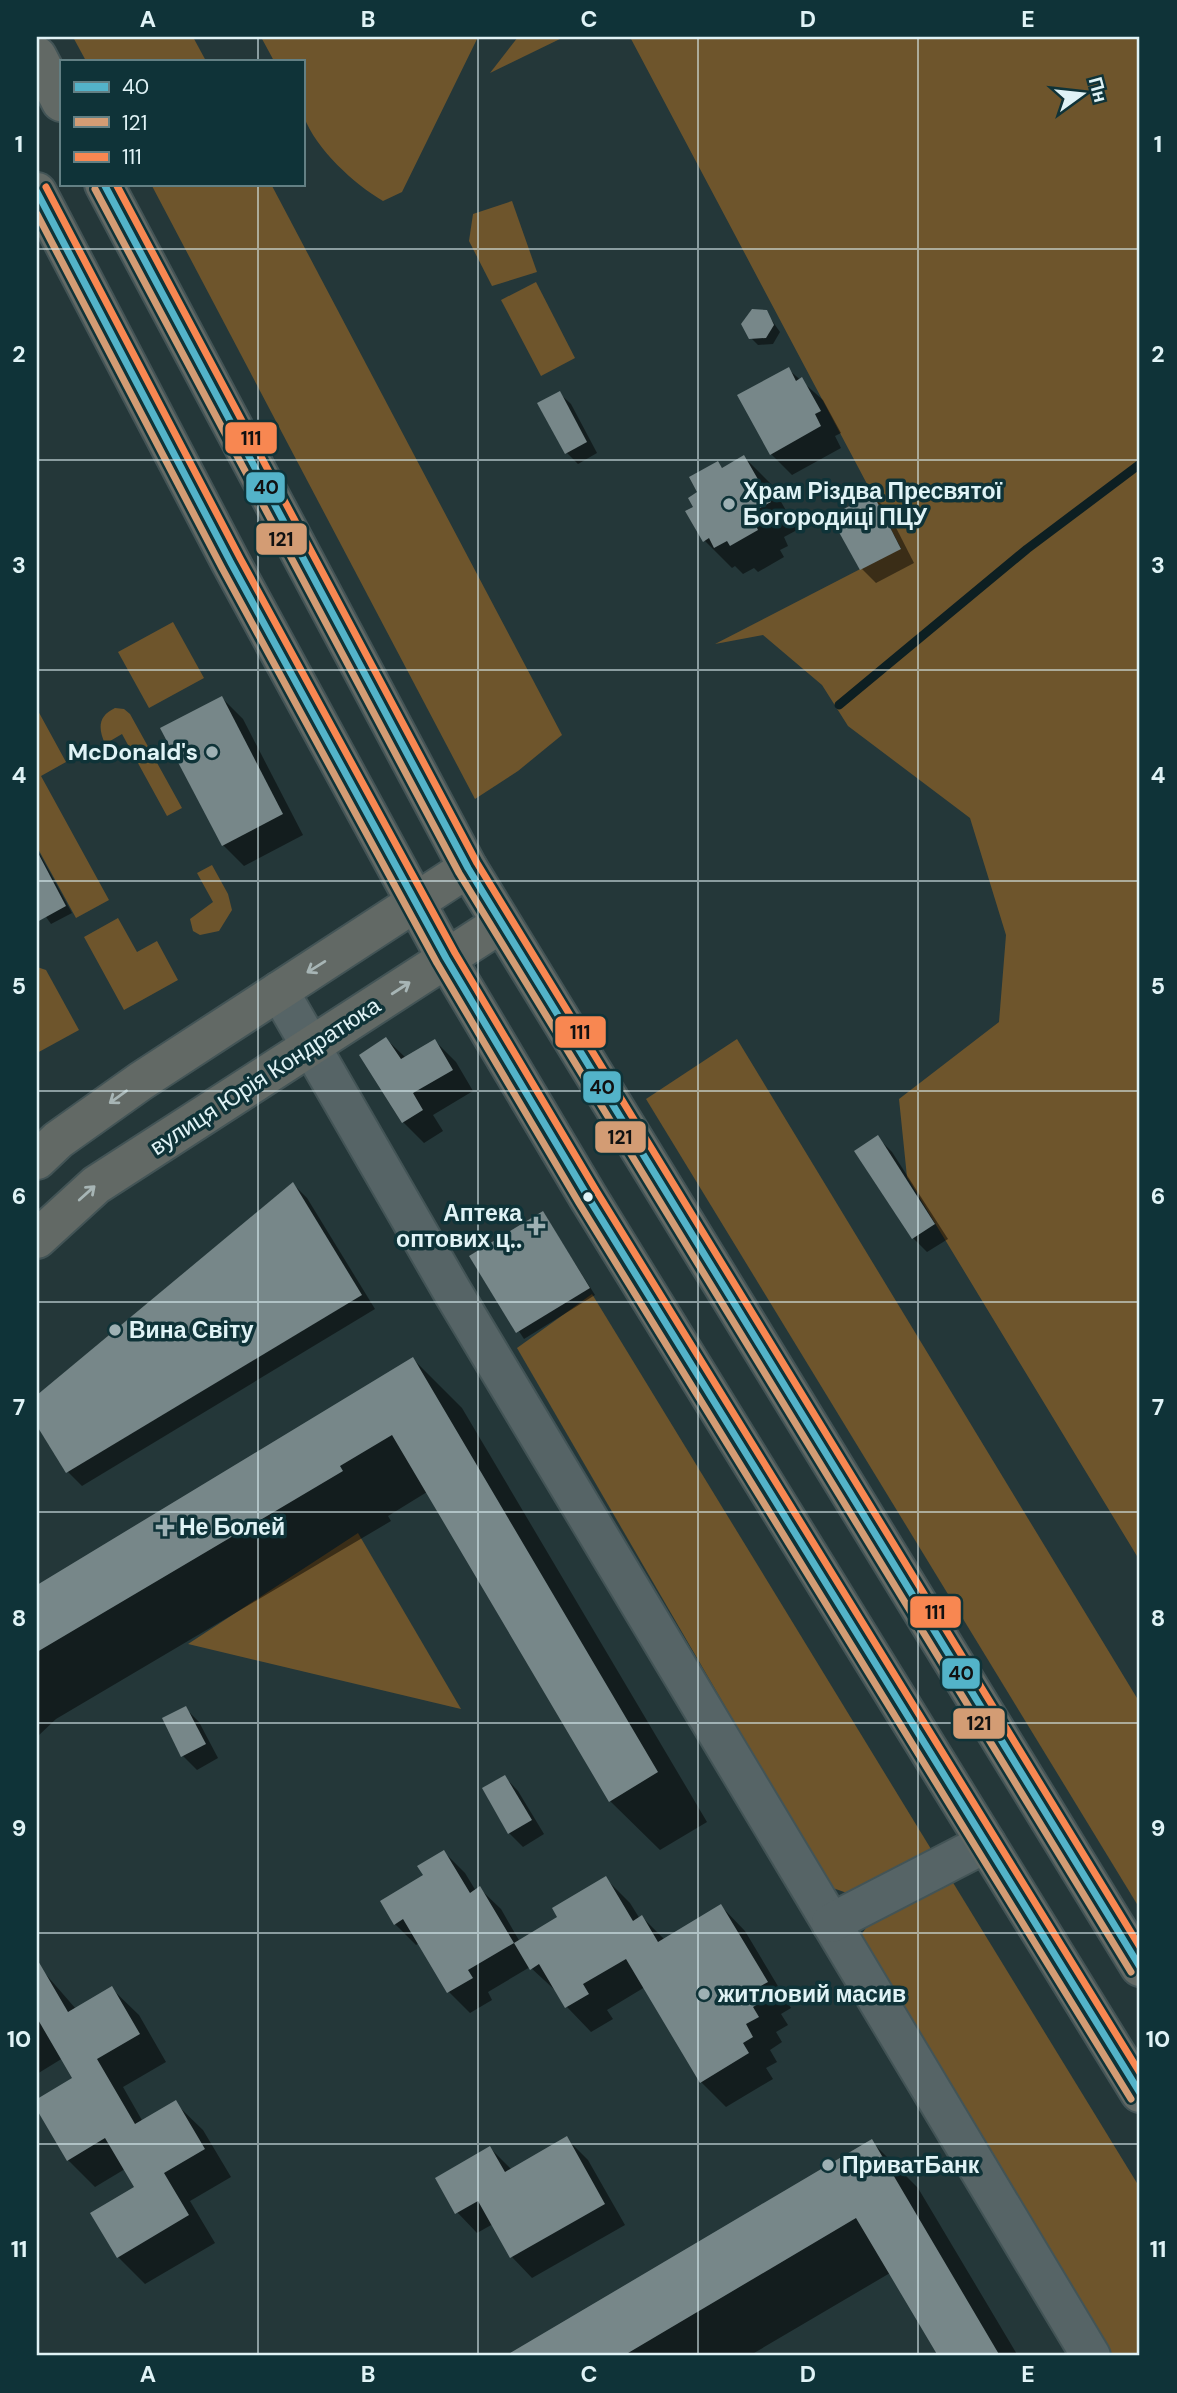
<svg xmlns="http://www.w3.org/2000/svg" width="1177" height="2393" font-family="'DM Sans',sans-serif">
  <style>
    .green { fill: #6e552c }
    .shadow { fill: #0007 }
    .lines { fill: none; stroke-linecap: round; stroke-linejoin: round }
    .stream { stroke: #0d1f22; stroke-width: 9 }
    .building { fill: #778789 }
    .minor-casing { stroke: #435456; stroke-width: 42 }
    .major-casing { stroke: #435456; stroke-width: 42 }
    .minor { stroke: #566466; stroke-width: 38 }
    .major { stroke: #626965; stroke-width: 38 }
    .bus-1-casing { stroke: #0f3338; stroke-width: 12 }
    .bus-2-casing { stroke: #0f3338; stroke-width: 12 }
    .bus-3-casing { stroke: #0f3338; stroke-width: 12 }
    .bus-1 { stroke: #53b3c9; stroke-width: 7 }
    .bus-2 { stroke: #d39c74; stroke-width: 7 }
    .bus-3 { stroke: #f88751; stroke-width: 7 }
    .oneway { stroke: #a7b5b5 }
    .grid { fill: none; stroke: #e0f3f6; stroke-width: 2; stroke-opacity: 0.55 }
    .poi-dot { fill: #9eb1b4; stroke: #0f3338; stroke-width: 2.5 }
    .bus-dot { fill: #e0f3f6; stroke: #0f3338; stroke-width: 2.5 }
    .labels { text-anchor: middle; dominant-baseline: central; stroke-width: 7; stroke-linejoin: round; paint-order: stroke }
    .poi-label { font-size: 23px; font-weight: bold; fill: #e0f3f6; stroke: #0f3338; text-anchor: start }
    .street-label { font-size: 23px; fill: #e0f3f6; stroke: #0f3338 }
    .line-badge { stroke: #0f3338; stroke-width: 2.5 }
    .pale-badge-label { font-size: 19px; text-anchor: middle; font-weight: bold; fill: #111 }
    .neatline { fill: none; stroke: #e0f3f6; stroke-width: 2.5 }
    .grid-label { font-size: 23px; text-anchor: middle; font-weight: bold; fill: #e0f3f6 }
  </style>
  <rect width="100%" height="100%" fill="#243739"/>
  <g class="green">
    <polygon points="73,37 193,37 206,61 86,61"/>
    <path d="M261,37h217l-76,155 -19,9c-29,-17 -67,-52 -79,-84 -6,-15 -1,-40 -1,-56h-29z"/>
    <polygon points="518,37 564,37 490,73"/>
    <polygon points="630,37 1140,37 1140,1561 907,1177 899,1099 999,1022 1006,935 970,818 848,726 822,685 763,635 715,644 901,548"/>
    <polygon points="151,184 271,184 562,735 518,771 475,799"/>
    <polygon points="512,201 537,272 492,286 469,241 473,214"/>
    <polygon points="536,282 575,358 541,376 501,300"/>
    <polygon points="173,622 204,678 149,708 118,652"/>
    <path d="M115,708l9,1 6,5 52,94 -15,8 -45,-82 -17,10c-7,-16 -7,-28 10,-36z"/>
    <polygon points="37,709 66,762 41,776 109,900 76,918 37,847"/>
    <polygon points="212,865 228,894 232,910 219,931 200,935 193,931 190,919 213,902 197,873"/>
    <polygon points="118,918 137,952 157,941 178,980 124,1010 84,937"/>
    <polygon points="37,967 46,970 79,1030 37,1053"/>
    <polygon points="737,1039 1140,1703 1140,1909 646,1099"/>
    <polygon points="592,1294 931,1849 847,1893 830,1887 517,1348"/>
    <polygon points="358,1533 461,1709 188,1644"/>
    <polygon points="952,1881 1140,2188 1140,2356 1111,2356 859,1938 868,1925"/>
  </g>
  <g class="shadow">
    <polygon points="766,312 780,332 773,344 758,345 751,338"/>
    <polygon points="788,369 823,400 841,433 835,436 841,448 792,475 771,454"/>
    <polygon points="559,393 571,404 597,453 578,464 567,453"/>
    <polygon points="744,457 771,484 797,530 784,537 788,546 780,550 784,557 758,572 754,568 743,574 735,566 732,568 705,541 688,512 695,507 718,463 723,469"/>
    <polygon points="873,496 887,510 914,563 876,583 862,569"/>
    <polygon points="222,698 243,719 303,835 244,866 223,845"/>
    <polygon points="37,849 72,913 51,924 37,904"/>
    <polygon points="386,1039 406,1058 435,1041 456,1062 473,1091 433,1115 443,1131 424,1143 403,1122"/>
    <polygon points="878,1138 892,1152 948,1239 927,1252 913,1238"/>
    <polygon points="293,1184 307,1198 375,1309 82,1486 68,1472 37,1423 37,1397"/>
    <polygon points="543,1213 595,1295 524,1339 471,1257"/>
    <polygon points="413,1359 462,1408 707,1822 660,1850 610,1801 427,1492 388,1516 391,1521 56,1719 37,1737 37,1587"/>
    <polygon points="185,1708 199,1722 218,1758 197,1770 183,1756"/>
    <polygon points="505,1777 518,1791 544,1834 523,1847 509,1833"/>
    <polygon points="444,1852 465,1873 476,1891 480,1889 501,1909 520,1942 559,1918 605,1878 630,1903 640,1919 642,1917 665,1940 721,1906 745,1931 791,2008 781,2014 788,2025 776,2032 782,2042 770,2050 777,2062 766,2068 773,2079 726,2107 701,2082 645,1987 607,2010 613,2019 591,2032 567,2007 558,1993 530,1967 488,1992 492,2000 470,2013 449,1992 419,1943 416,1945 395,1924"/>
    <polygon points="42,1970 76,2009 111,1988 139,2015 166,2062 123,2087 143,2122 175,2103 203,2130 231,2177 190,2201 215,2243 145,2284 118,2257 136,2187 125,2169 95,2187 68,2160 37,2107 37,2101 74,2078 63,2058 37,2074 37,1974"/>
    <polygon points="567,2139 588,2160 625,2225 532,2278 512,2257 493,2224 477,2233 457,2212 490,2148 512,2170"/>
    <polygon points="871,2141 918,2188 1018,2356 940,2356 890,2273 749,2356 508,2356"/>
  </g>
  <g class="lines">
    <polyline class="stream" points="839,705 1027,549 1140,464"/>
  </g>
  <g class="building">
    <polygon points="752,309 767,310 774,325 766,338 749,339 741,324"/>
    <polygon points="789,367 796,381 802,377 821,411 815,414 821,426 770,455 737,395"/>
    <polygon points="560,391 587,442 565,454 537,403"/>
    <polygon points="744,455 771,502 758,509 762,518 754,522 758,530 730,546 727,541 714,548 709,538 703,542 685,511 693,507 688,498 697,492 689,477 718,461 722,468"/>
    <polygon points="873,494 901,549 860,570 830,516"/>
    <polygon points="222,696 283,814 222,846 160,728"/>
    <polygon points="37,851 66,906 37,922"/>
    <polygon points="386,1037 401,1059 435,1039 453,1070 413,1093 423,1110 402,1123 359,1055"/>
    <polygon points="878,1135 935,1224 912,1239 854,1151"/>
    <polygon points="293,1182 362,1295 66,1473 37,1426 37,1395"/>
    <polygon points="543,1211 590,1288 516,1333 469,1256"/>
    <polygon points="413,1357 658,1772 609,1802 392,1435 340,1466 343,1471 37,1652 37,1585"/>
    <polygon points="186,1706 206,1744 181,1757 162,1718"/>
    <polygon points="505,1775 532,1820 508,1834 482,1788"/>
    <polygon points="444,1850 470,1893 480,1886 514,1943 468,1970 473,1978 447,1993 403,1919 394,1925 380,1901 423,1875 417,1866"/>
    <polygon points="606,1876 633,1921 642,1915 658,1942 721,1904 768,1982 757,1988 764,2000 753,2007 759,2017 746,2024 753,2037 743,2043 749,2053 700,2083 626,1959 583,1984 589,1994 565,2008 539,1964 530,1970 514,1943 557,1917 552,1908"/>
    <polygon points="37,1959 68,2012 112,1986 140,2034 97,2059 135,2124 176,2100 205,2149 164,2173 189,2215 117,2258 90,2213 134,2187 105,2138 67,2161 37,2110 37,2099 72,2078 37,2018"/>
    <polygon points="567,2136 605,2204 510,2258 478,2201 455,2214 435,2178 490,2146 505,2172"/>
    <polygon points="872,2139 1000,2356 938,2356 856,2218 623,2356 505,2356"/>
  </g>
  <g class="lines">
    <g class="minor-casing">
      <g id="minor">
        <polyline points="279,991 452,1291 1091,2356"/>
        <polyline points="831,1923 986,1843"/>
      </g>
    </g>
    <g class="major-casing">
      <g id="major">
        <polyline points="37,56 61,102"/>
        <polyline points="104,184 468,868 1140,1967"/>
        <polyline points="37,192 231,563 446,958 588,1197 1140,2093"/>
        <polyline points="37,1160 58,1140 141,1081 468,868"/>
        <polyline points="37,1239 96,1185 500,924"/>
      </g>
    </g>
    <use href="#minor" class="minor"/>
    <use href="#major" class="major"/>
    <g class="bus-1-casing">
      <g id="bus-1">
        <polyline points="104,184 468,868 1140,1967"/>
        <polyline points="37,192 231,563 446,958 588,1197 1140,2093"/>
      </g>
    </g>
    <g class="bus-2-casing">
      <g id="bus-2">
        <polyline points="95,189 459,873 1131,1972"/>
        <polyline points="37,214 222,568 437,963 579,1203 1131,2099"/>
      </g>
    </g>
    <g class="bus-3-casing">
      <g id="bus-3">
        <polyline points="116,184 477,863 1140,1947"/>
        <polyline points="46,187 240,558 455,953 597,1192 1140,2073"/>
      </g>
    </g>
    <use href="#bus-1" class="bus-1"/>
    <use href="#bus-2" class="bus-2"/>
    <use href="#bus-3" class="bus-3"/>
  </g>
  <defs><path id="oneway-shaft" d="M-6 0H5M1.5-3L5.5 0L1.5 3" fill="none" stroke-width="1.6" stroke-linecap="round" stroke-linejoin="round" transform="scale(1.75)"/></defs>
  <g class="oneway">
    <use href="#oneway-shaft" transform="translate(316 967) rotate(148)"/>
    <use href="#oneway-shaft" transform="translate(401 988) rotate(-33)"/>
    <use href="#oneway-shaft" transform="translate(118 1097) rotate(144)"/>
    <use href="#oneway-shaft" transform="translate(87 1193) rotate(-42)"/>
  </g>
  <path class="grid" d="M258,37v24M478,37v2319M698,37v2319M918,37v2319M258,184v2172M37,249h1103M37,460h1103M37,670h1103M37,881h1103M37,1091h1103M37,1302h1103M37,1512h1103M37,1723h1103M37,1933h1103M37,2144h1103"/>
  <g class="poi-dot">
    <circle cx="729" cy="504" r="7"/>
    <circle cx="212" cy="752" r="7"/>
    <path d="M532.5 1215.5h7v7h7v7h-7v7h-7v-7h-7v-7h7z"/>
    <circle cx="115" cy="1330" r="7"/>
    <path d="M161.5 1516.5h7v7h7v7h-7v7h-7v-7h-7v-7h7z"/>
    <circle cx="704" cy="1994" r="7"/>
    <circle cx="828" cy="2165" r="7"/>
  </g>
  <circle class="bus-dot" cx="588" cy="1197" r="6"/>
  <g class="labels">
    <g class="poi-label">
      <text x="743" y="491">Храм Різдва Пресвятої<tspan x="743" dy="26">Богородиці ПЦУ</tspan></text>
      <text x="198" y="752" text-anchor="end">McDonald's</text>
      <text x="522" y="1213" text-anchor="end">Аптека<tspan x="522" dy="26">оптових ц‥</tspan></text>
      <text x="129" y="1330">Вина Світу</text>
      <text x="179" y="1527">Не Болей</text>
      <text x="718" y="1994">житловий масив</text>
      <text x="842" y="2165">ПриватБанк</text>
    </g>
    <g class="street-label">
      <text transform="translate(265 1076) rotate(-33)">вулиця Юрія Кондратюка</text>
    </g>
  </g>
  <g class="line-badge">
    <rect x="224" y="421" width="54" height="34" rx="7" fill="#f88751"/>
    <rect x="245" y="471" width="41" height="33" rx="7" fill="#53b3c9"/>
    <rect x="255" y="522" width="53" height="34" rx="7" fill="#d39c74"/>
    <rect x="554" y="1015" width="53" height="34" rx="7" fill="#f88751"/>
    <rect x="582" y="1070" width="40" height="34" rx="7" fill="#53b3c9"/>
    <rect x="594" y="1120" width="53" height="34" rx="7" fill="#d39c74"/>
    <rect x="909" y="1595" width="53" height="34" rx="7" fill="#f88751"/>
    <rect x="941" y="1657" width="40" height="33" rx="7" fill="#53b3c9"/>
    <rect x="952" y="1707" width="54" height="33" rx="7" fill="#d39c74"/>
  </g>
  <g class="pale-badge-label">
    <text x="251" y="445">111</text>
    <text x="266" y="494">40</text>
    <text x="281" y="546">121</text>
    <text x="580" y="1039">111</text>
    <text x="602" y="1094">40</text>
    <text x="620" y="1144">121</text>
    <text x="935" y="1619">111</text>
    <text x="961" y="1680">40</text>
    <text x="979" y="1730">121</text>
  </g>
  <rect width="1177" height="2393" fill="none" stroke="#0f3338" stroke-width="77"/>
  <rect x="60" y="60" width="245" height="126" fill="#0f3338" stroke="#638084" stroke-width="2"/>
  <rect x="74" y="82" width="35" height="10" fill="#53b3c9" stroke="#638084" stroke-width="2"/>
  <text x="122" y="94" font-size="21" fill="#e0f3f6">40</text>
  <rect x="74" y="117" width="35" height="10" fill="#d39c74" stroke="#638084" stroke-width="2"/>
  <text x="122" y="130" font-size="21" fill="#e0f3f6">121</text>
  <rect x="74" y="152" width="35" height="10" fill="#f88751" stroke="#638084" stroke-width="2"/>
  <text x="122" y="164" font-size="21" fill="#e0f3f6">111</text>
  <g transform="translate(1082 94) rotate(75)" stroke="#0f3338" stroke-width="5" paint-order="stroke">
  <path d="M0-5L12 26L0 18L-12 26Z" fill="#e0f3f6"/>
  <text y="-10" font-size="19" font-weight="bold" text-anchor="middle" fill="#e0f3f6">Пн</text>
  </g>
  <rect x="38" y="38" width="1100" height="2316" class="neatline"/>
  <g class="grid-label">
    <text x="148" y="27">A</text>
    <text x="368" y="27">B</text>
    <text x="589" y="27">C</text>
    <text x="808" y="27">D</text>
    <text x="1028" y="27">E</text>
    <text x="19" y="152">1</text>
    <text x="1158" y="152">1</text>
    <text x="19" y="362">2</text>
    <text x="1158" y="362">2</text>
    <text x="19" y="573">3</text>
    <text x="1158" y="573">3</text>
    <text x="19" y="783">4</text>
    <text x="1158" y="783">4</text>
    <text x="19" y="994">5</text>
    <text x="1158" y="994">5</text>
    <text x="19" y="1204">6</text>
    <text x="1158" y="1204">6</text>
    <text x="19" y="1415">7</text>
    <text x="1158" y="1415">7</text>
    <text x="19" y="1626">8</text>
    <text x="1158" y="1626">8</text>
    <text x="19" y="1836">9</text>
    <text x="1158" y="1836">9</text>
    <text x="19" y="2047">10</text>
    <text x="1158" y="2047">10</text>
    <text x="19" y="2257">11</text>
    <text x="1158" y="2257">11</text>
    <text x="148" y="2382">A</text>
    <text x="368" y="2382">B</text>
    <text x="589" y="2382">C</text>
    <text x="808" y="2382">D</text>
    <text x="1028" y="2382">E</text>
  </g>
</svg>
